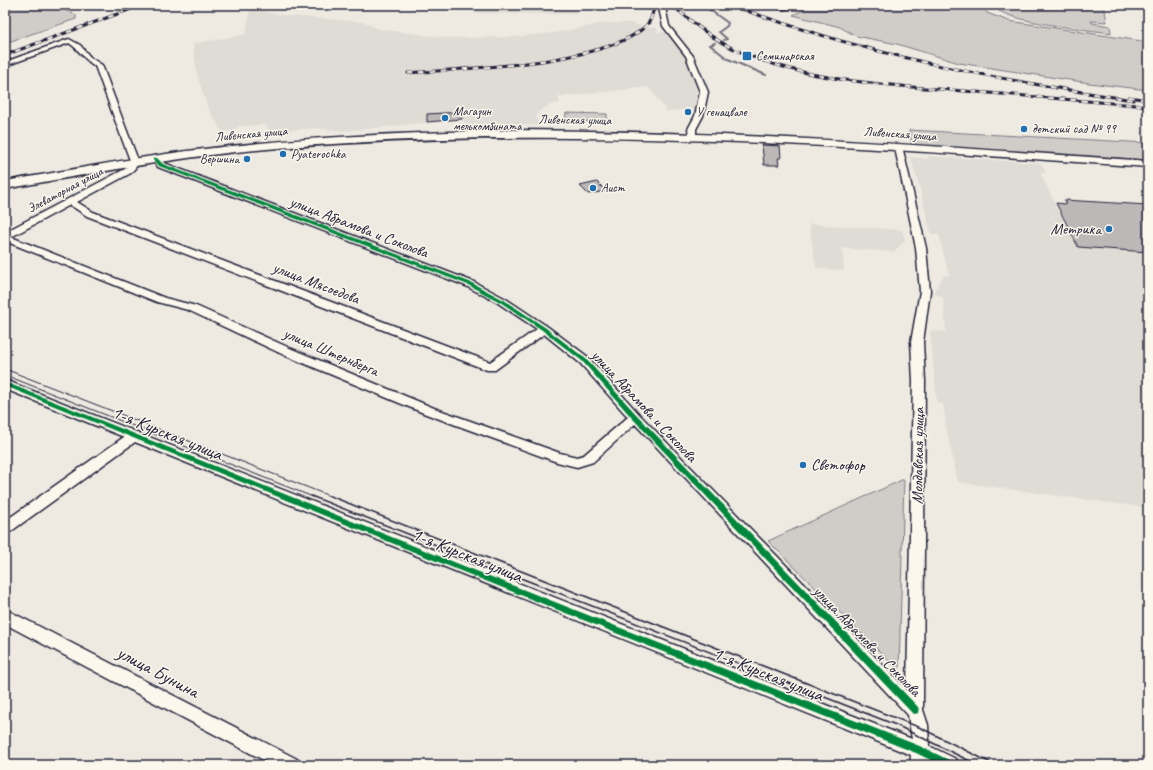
<svg xmlns="http://www.w3.org/2000/svg" width="1153" height="770" font-family="Caveat,sans-serif">
  <style>
    .built { fill: #dfdbd5 }
    .green { fill: #d0cdc9; stroke: #797882 }
    .lines { fill: none; stroke-linecap: round; stroke-linejoin: round }
    .stream { stroke: #716f7c; stroke-width: 2 }
    .building { fill: #bcb8b8; stroke: #22223b }
    .minor-casing { stroke: #22223b; stroke-width: 3 }
    .major-casing { stroke: #22223b; stroke-width: 3 }
    .minor { fill: #fbf7ec; fill-rule: evenodd }
    .major { fill: #fbf7ec; fill-rule: evenodd }
    .tram-far1 { stroke: #22223b; stroke-width: 1 }
    .tram { stroke: #22223b; stroke-width: 1.5 }
    .rail-casing { stroke: #22223b; stroke-width: 3 }
    .rail { stroke: #fbf7ec; stroke-width: 2; stroke-dasharray: 5.5; stroke-linecap: butt }
    .cycleway-casing { stroke: #fbf7ec; stroke-width: 2 }
    .cycleway { fill: #00873e; fill-rule: evenodd }
    .poi-dot { fill: #1f6fb2; stroke: #fbf7ec; stroke-width: 1.5 }
    .labels { text-anchor: middle; dominant-baseline: central; stroke-width: 3; stroke-linejoin: round; paint-order: stroke }
    .far-poi-label { font-size: 13px; fill: #22223b; stroke: #fbf7ec; text-anchor: start }
    .far-street-label { font-size: 13px; fill: #22223b; stroke: #fbf7ec }
    .street-label { font-size: 16px; fill: #22223b; stroke: #fbf7ec }
    .poi-label { font-size: 16px; fill: #22223b; stroke: #fbf7ec; text-anchor: end }
    .near-street-label { font-size: 19px; fill: #22223b; stroke: #fbf7ec }
  </style>
  <rect width="100%" height="100%" fill="#eeeae2"/>
  <filter id="ink" filterUnits="userSpaceOnUse"><feTurbulence type="fractalNoise" baseFrequency=".025" numOctaves="2"/><feDisplacementMap in="SourceGraphic" scale="8" xChannelSelector="R" yChannelSelector="G"/><feConvolveMatrix kernelMatrix="1 2 1 2 8 2 1 2 1" color-interpolation-filters="sRGB"/></filter>
  <g filter="url(#ink)">
    <g class="built">
      <polygon points="500,6 575,8 577,14 474,13 475,8 499,8"/>
      <polygon points="250,9 287,16 363,22 379,29 447,38 512,37 554,33 605,23 630,23 648,28 658,28 657,32 665,32 686,57 692,69 698,96 695,109 667,111 648,87 558,97 560,103 552,104 539,111 536,118 540,125 466,126 462,119 345,131 314,128 271,132 266,125 238,126 235,130 222,132 207,106 197,75 193,44 246,34"/>
      <polygon points="928,156 1041,163 1046,173 1040,173 1076,246 1148,252 1148,508 958,482 946,427 944,408 943,404 937,403 930,330 946,332 943,297 933,293 944,275 949,276 939,235 931,234 919,184 910,157 928,159"/>
      <polygon points="809,224 902,230 905,240 894,252 842,248 844,270 816,268"/>
    </g>
    <g class="green">
      <polygon points="5,5 54,5 76,15 76,19 5,43"/>
      <polygon points="848,5 981,5 987,13 1009,21 1148,42 1148,90 1089,83 959,63 897,44 856,36 840,27 793,15 803,10 831,10"/>
      <path d="M991,5h113l3,17 -16,-1 1,2 18,3 1,7c-26,-4 -105,-10 -120,-28z"/>
      <polygon points="566,113 607,114 607,122 565,121"/>
      <polygon points="909,130 1148,143 1148,160 912,145"/>
      <polygon points="904,479 899,671 768,541"/>
    </g>
    <g class="lines">
      <g class="stream">
        <polyline points="703,5 728,23 727,26 719,32 727,39 724,40"/>
        <polyline points="760,5 783,10 816,5"/>
        <polyline points="715,43 710,45 728,59 766,75"/>
      </g>
    </g>
    <g class="building">
      <polygon points="461,112 462,119 427,122 427,114"/>
      <polygon points="762,145 780,146 781,158 778,158 779,165 764,165"/>
      <polygon points="597,182 606,191 588,194 580,186"/>
      <polygon points="1064,200 1148,205 1148,252 1078,247 1056,203 1066,204"/>
    </g>
    <g class="lines">
      <g class="minor-casing">
        <g id="minor">
          <polygon points="654,5 663,5 665,7 669,26 693,56 708,92 703,116 696,129 696,139 690,139 688,129 695,116 700,92 686,56 663,26 659,8"/>
          <path d="M69,39l11,6 11,13 11,7 37,98 -8,10 -54,29 16,10 397,150 47,-33 -39,-26 -32,-17 -308,-119 -7,-8 4,-3 9,7 310,119 32,17 42,28 40,30 51,57 268,276 6,-309 -2,-39 9,-51 -4,-43 -21,-100 4,-3 3,1 24,102 4,43 -7,51 2,39 -2,329 5,15 1,21 27,13 3,6h-28l-3,-2v2h-18l1,-10 -776,-313 -125,90 -5,1v-12l119,-84 -119,-48v-9l907,359 -4,-24 -273,-291 -42,38 -16,5 -20,-5 -131,-48 -142,-59 -96,-45 -31,-8 -152,-61v-9l120,-63 6,-6 -36,-97c-11,-6 -16,-17 -26,-23l-64,23v-4zM70,205l17,11 400,154h8l49,-36 36,29 48,54 -44,38 -7,2 -17,-4 -126,-45 -142,-59 -96,-43 -31,-8 -154,-61z"/>
          <polygon points="5,609 297,759 300,765 273,765 5,624"/>
        </g>
      </g>
      <g class="major-casing">
        <path id="major" d="M513,130c212,1 423,16 635,31v6c-290,-20 -579,-43 -869,-19 -93,7 -183,25 -274,41v-8c61,-10 121,-22 182,-30 108,-14 217,-18 326,-21z"/>
      </g>
      <use href="#minor" class="minor"/>
      <use href="#major" class="major"/>
      <g class="tram-far1">
        <polyline points="5,369 332,497"/>
        <polyline points="5,375 313,497"/>
      </g>
      <g class="tram">
        <polyline points="311,496 896,725 978,765"/>
        <polyline points="330,496 921,728 995,765"/>
      </g>
      <g class="rail-casing">
        <g id="rail">
          <path d="M672,5c20,17 40,34 64,45 71,32 151,35 228,41 61,5 123,10 184,15"/>
          <path d="M731,5c133,50 262,74 402,95"/>
          <polyline points="5,55 142,5"/>
          <path d="M408,73c52,-4 210,-9 241,-51 3,-4 4,-12 6,-17"/>
          <polyline points="1129,97 1148,100"/>
        </g>
      </g>
      <use href="#rail" class="rail"/>
      <g class="cycleway-casing">
        <g id="cycleway">
          <polygon points="153,158 157,158 163,164 472,283 504,300 546,328 586,359 637,415 918,707 919,710 918,713 915,714 912,713 633,419 582,361 542,330 500,302 468,285 159,166 153,160"/>
          <polygon points="5,382 469,568 922,747 953,762 954,765 941,765 916,753 463,572 5,386"/>
        </g>
      </g>
      <use href="#cycleway" class="cycleway"/>
    </g>
  </g>
  <g class="poi-dot">
    <rect x="742" y="51" width="10" height="10" rx="2"/>
    <circle cx="688" cy="112" r="4"/>
    <circle cx="445" cy="118" r="4"/>
    <circle cx="1024" cy="129" r="4"/>
    <circle cx="283" cy="154" r="4"/>
    <circle cx="247" cy="159" r="4"/>
    <circle cx="593" cy="188" r="4"/>
    <circle cx="1109" cy="229" r="4"/>
    <circle cx="803" cy="465" r="4"/>
  </g>
  <g class="labels">
    <g class="far-poi-label">
      <text x="756" y="56">Семинарская</text>
      <text x="453" y="111">Магазин<tspan x="453" dy="15">мелькомбината</tspan></text>
      <text x="696" y="112">У генацвале</text>
      <text x="1032" y="129">детский сад № 99</text>
      <text x="291" y="154">Pyaterochka</text>
      <text x="239" y="159" text-anchor="end">Вершина</text>
      <text x="601" y="188">Аист</text>
    </g>
    <g class="far-street-label">
      <text transform="translate(575 120) rotate(1)">Ливенская улица</text>
      <text transform="translate(251 134) rotate(-5)">Ливенская улица</text>
      <text transform="translate(900 134) rotate(4)">Ливенская улица</text>
      <text transform="translate(65 190) rotate(-28)">Элеваторная улица</text>
    </g>
    <g class="street-label">
      <text transform="translate(359 227) rotate(21)">улица Абрамова и Соколова</text>
      <text transform="translate(316 283) rotate(21)">улица Мясоедова</text>
      <text transform="translate(331 352) rotate(23)">улица Штернберга</text>
      <text transform="translate(644 406) rotate(47)">улица Абрамова и Соколова</text>
      <text transform="translate(918 456) rotate(-89)">Молдавская улица</text>
      <text transform="translate(867 641) rotate(46)">улица Абрамова и Соколова</text>
    </g>
    <g class="poi-label">
      <text x="1101" y="229">Метрика</text>
      <text x="811" y="465" text-anchor="start">Светофор</text>
    </g>
    <g class="near-street-label">
      <text transform="translate(167 433) rotate(22)">1-я Курская улица</text>
      <text transform="translate(467 555) rotate(22)">1-я Курская улица</text>
      <text transform="translate(158 672) rotate(28)">улица Бунина</text>
      <text transform="translate(768 674) rotate(22)">1-я Курская улица</text>
    </g>
  </g>
  <rect width="1153" height="770" fill="none" stroke="#fbf7ec" stroke-width="20"/>
  <rect x="10" y="10" width="1133" height="750" fill="none" stroke="#22223b" stroke-width="1.5" filter="url(#ink)"/>
</svg>
